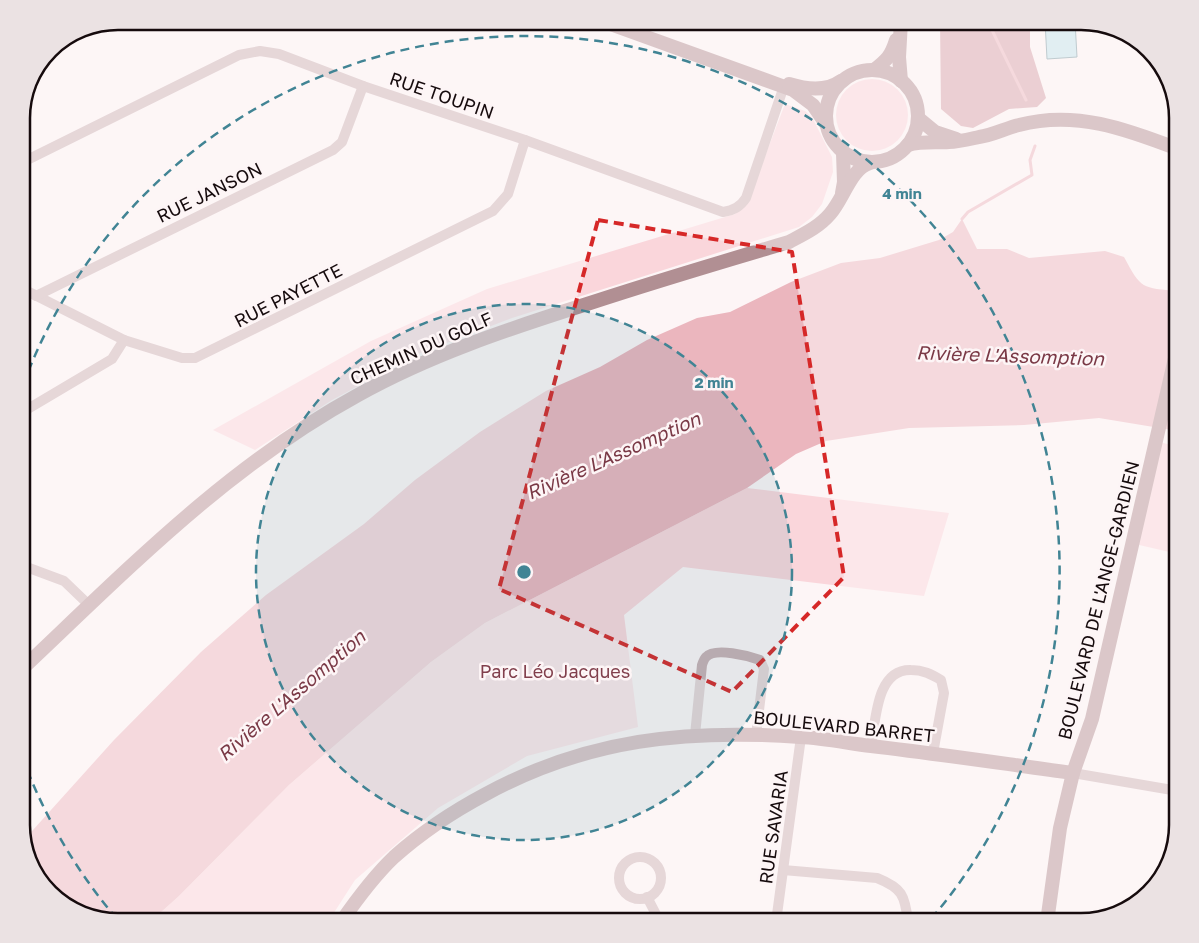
<svg xmlns="http://www.w3.org/2000/svg" width="1199" height="943" font-family="'Golos Text',sans-serif">
  <style>
    .green { fill: #fad6db }
    .forest { fill: #d5a1a8 }
    .water { fill: #ebb6be }
    .lines { fill: none; stroke-linecap: round; stroke-linejoin: round }
    .stream { stroke: #ebb6be; stroke-width: 3 }
    .building { fill: #bfe4ee; stroke: #7598a1 }
    .street { stroke: #c9b1b4; stroke-width: 10 }
    .secondary { stroke: #b18f93; stroke-width: 14 }
    .marked { fill: none; stroke: #d62828; stroke-width: 4; stroke-dasharray: 10 6; stroke-linejoin: round }
    .ring { fill: none; stroke: #418494; stroke-width: 2.5; stroke-dasharray: 9 6 }
    .labels { text-anchor: middle; dominant-baseline: central; stroke-width: 5; stroke-linejoin: round; paint-order: stroke }
    .street-label { font-size: 18px; fill: #160b0d; stroke: #fdf5f6 }
    .park-label { font-size: 18px; fill: #813f4c; stroke: #fdf5f6 }
    .water-label { font-size: 19px; font-style: italic; fill: #7a3946; stroke: #fdf5f6 }
    .rim { fill: none; stroke: #160b0d; stroke-width: 2.5 }
    .centre { fill: #418494; stroke: #fdf5f6; stroke-width: 2.5 }
    .ring-label { font-size: 15px; text-anchor: middle; font-weight: bold; fill: #418494; stroke: #fdf5f6; stroke-width: 5; stroke-linejoin: round; paint-order: stroke }
  </style>
  <rect width="100%" height="100%" fill="#fdf5f6"/>
  <g class="green">
    <circle cx="872" cy="115" r="36"/>
    <polygon points="785,104 805,111 812,117 832,157 833,172 822,204 812,217 799,227 512,318 420,353 332,400 255,450 213,430 371,341 487,289 735,214 747,203"/>
    <polygon points="1160,442 1178,447 1178,554 1135,544"/>
    <polygon points="747,488 949,513 924,596 683,567 624,615 638,727 527,756 438,808 355,880 328,922 150,922 179,896 289,785 431,662 485,623"/>
  </g>
  <polygon class="forest" points="940,21 1030,21 1030,47 1046,98 1037,107 1009,109 973,128 961,126 941,109"/>
  <path class="water" d="M962,219l15,30h30l22,9 76,-7 19,6c17,32 18,31 54,34v140l-79,-13 -75,7 -115,3 -83,13 -30,13 -49,34 -262,135 -54,39 -142,123 -110,111 -29,26h-32l-63,-24 -24,-31 -7,-27 90,-100 87,-88 65,-57 98,-71 51,-44 65,-48 66,-41 54,-24 47,-27 50,-22 33,-6 61,-30 50,-19 39,-5 59,-18 14,-8z"/>
  <g class="lines">
    <g class="stream">
      <polyline points="990,21 990,26 1026,100"/>
      <polyline points="962,219 968,212 1032,175 1030,160 1035,146"/>
    </g>
  </g>
  <polygon class="building" points="1045,21 1075,21 1077,57 1047,59"/>
  <g class="lines">
    <g class="street">
      <path d="M21,163l218,-108 21,-4 19,3 84,32 162,54 198,72c11,-2 17,-5 23,-14l38,-112"/>
      <polyline points="21,288 124,340 182,358 195,358 493,211 508,194 525,140"/>
      <polyline points="36,296 333,150 342,142 363,86"/>
      <polyline points="21,413 112,359 124,340"/>
      <polyline points="21,565 64,581 89,605"/>
      <path d="M695,735l7,-70c1,-3 2,-6 4,-8 9,-10 43,-1 54,3l4,9 -8,66"/>
      <path d="M871,746c5,-26 5,-77 40,-76 12,0 20,4 30,10l3,13 -11,60"/>
      <polyline points="1073,773 1178,791"/>
      <circle cx="640" cy="878" r="21"/>
      <path d="M783,870l94,8c25,10 28,17 31,44"/>
      <polyline points="647,897 660,922"/>
      <polyline points="776,922 801,737"/>
    </g>
    <g class="secondary">
      <polyline points="602,21 793,90 813,105 826,124"/>
      <polyline points="901,21 899,57 901,81"/>
      <circle cx="872" cy="116" r="46"/>
      <path d="M874,70c13,-10 17,-14 22,-30"/>
      <path d="M789,84c16,5 37,8 52,-3"/>
      <polyline points="918,118 935,132 956,139"/>
      <path d="M908,145c14,-4 27,-2 41,-3 10,0 21,-3 30,-5 14,-2 27,-9 40,-12 56,-15 107,4 159,24"/>
      <polyline points="842,193 844,182 843,153"/>
      <path d="M21,670c107,-101 207,-204 337,-275 72,-40 150,-66 229,-91 67,-22 134,-42 202,-62 15,-8 30,-15 41,-28 13,-14 21,-46 40,-51"/>
      <path d="M341,922c16,-23 33,-46 53,-65 28,-25 60,-46 92,-63 101,-55 201,-65 314,-57 24,1 47,6 71,9 68,8 135,18 202,27"/>
      <polyline points="1047,922 1060,828 1073,773 1092,719 1178,345"/>
    </g>
  </g>
  <path d="M0 0H1199V943H0ZM598,220l194,32 52,325 -112,115 -233,-103z" fill="#fdf5f6" fill-opacity=".55" fill-rule="evenodd"/>
  <path class="marked" d="M598,220l194,32 52,325 -112,115 -233,-103z"/>
  <circle cx="524" cy="572" r="268" fill="#418494" fill-opacity=".12"/>
  <g class="ring">
    <circle cx="524" cy="572" r="268"/>
    <path d="M117 919A535 535 0 0 1 23 759M23 385A535 535 0 1 1 931 919"/>
  </g>
  <g class="labels">
    <g class="street-label">
      <text transform="translate(442 95) rotate(19)">RUE TOUPIN</text>
      <text transform="translate(209 192) rotate(-26)">RUE JANSON</text>
      <text transform="translate(288 295) rotate(-27)">RUE PAYETTE</text>
      <text transform="translate(421 348) rotate(-24)">CHEMIN DU GOLF</text>
      <text transform="translate(1098 600) rotate(-76)">BOULEVARD DE L'ANGE-GARDIEN</text>
      <text transform="translate(844 726) rotate(6)">BOULEVARD BARRET</text>
      <text transform="translate(773 827) rotate(-82)">RUE SAVARIA</text>
    </g>
    <g class="park-label">
      <text x="555" y="671">Parc Léo Jacques</text>
    </g>
    <g class="water-label">
      <text transform="translate(1010 355) rotate(2)">Rivière L'Assomption</text>
      <text transform="translate(613 455) rotate(-24)">Rivière L'Assomption</text>
      <text transform="translate(291 695) rotate(-41)">Rivière L'Assomption</text>
    </g>
  </g>
  <path d="M0 0H1199V943H0ZM118 30H1081A88 88 0 0 1 1169 118V825A88 88 0 0 1 1081 913H118A88 88 0 0 1 30 825V118A88 88 0 0 1 118 30Z" fill="#ebe2e3" fill-rule="evenodd"/>
  <path class="rim" d="M118 30H1081A88 88 0 0 1 1169 118V825A88 88 0 0 1 1081 913H118A88 88 0 0 1 30 825V118A88 88 0 0 1 118 30Z"/>
  <circle cx="524" cy="572" r="8" class="centre"/>
  <g class="ring-label">
    <text x="902" y="199">4 min</text>
    <text x="714" y="388">2 min</text>
  </g>
</svg>
